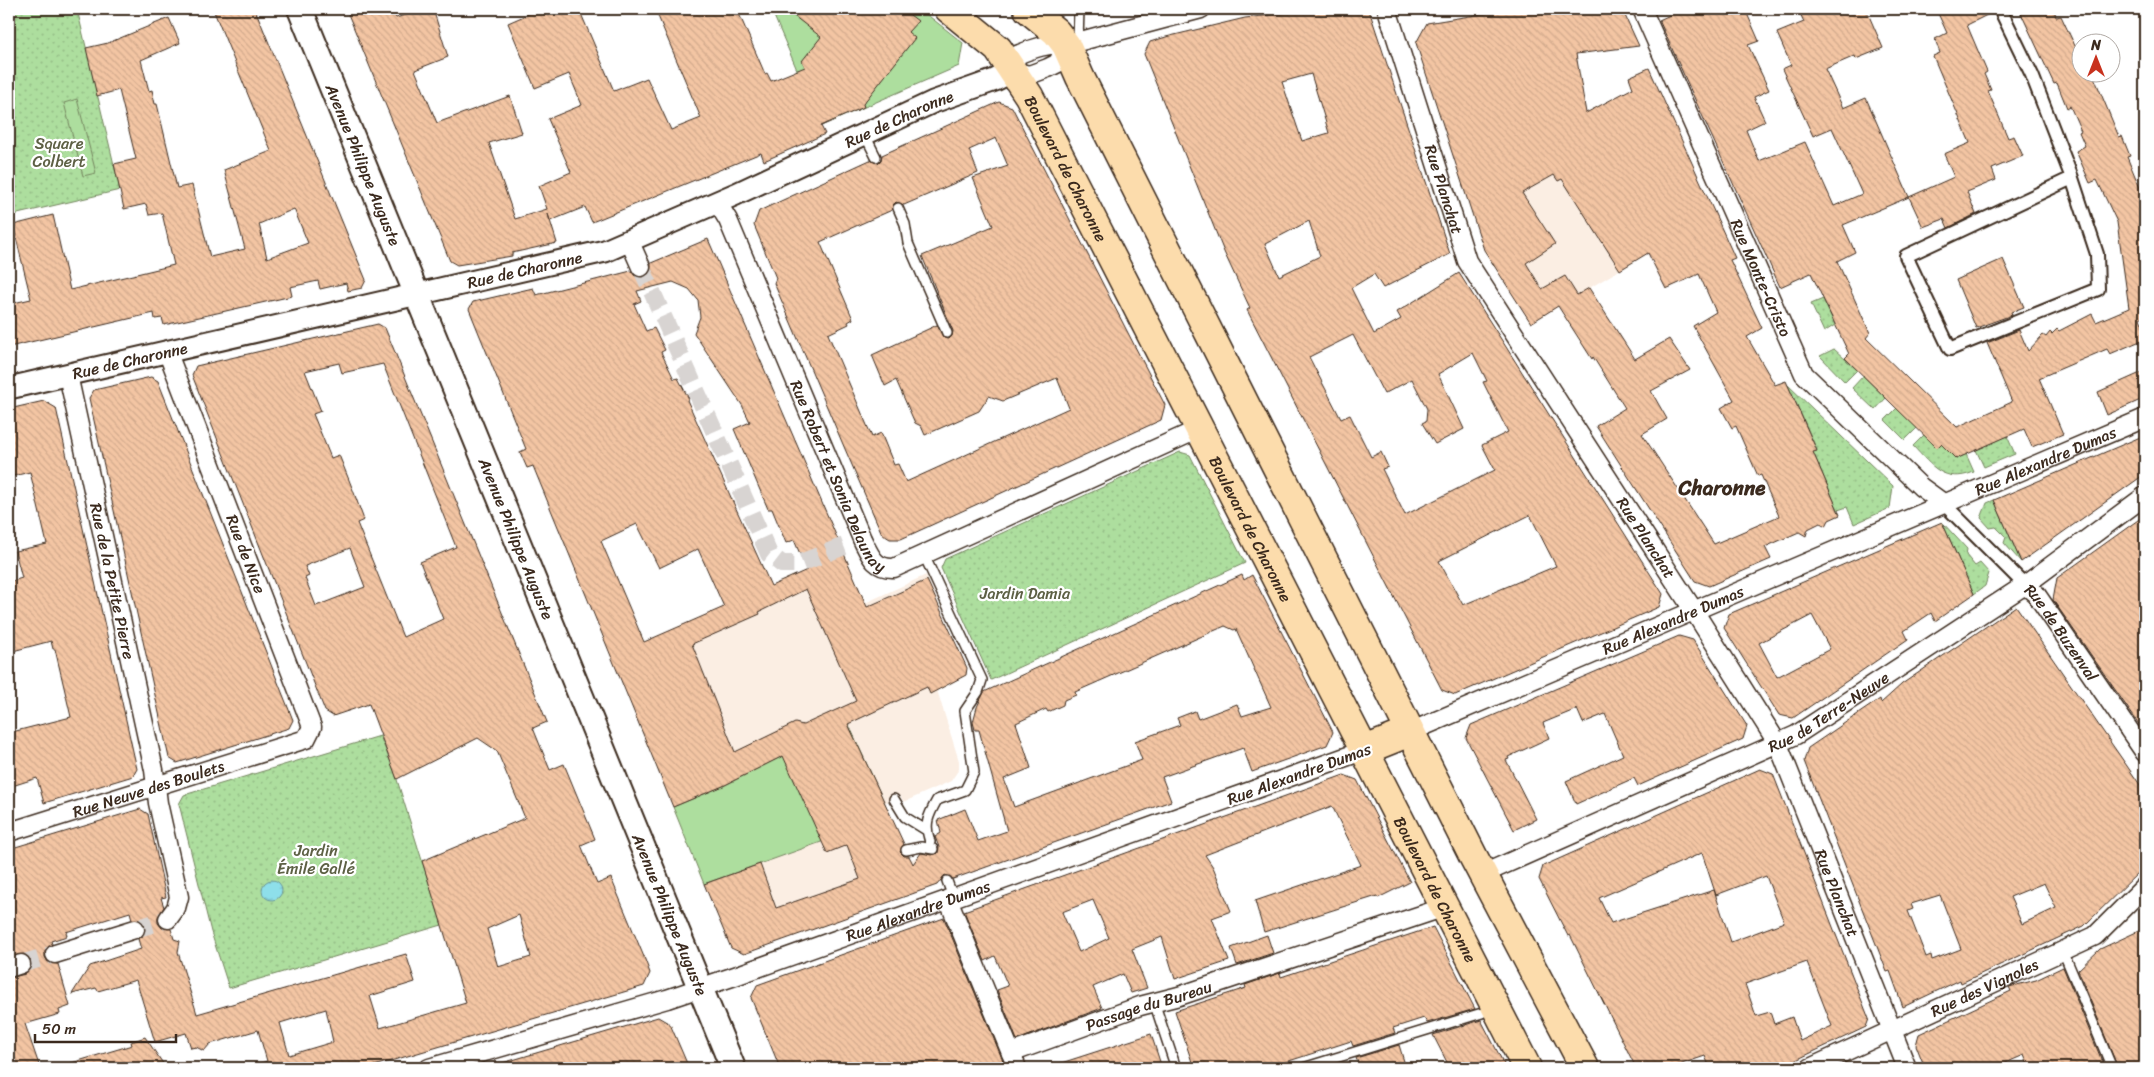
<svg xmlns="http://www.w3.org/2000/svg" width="2154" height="1077" font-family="Sriracha,sans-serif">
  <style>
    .built { fill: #fbeee3 }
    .grass { fill: url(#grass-dots); stroke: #74845e }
    .garden { fill: #adde9e; stroke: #74845e }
    .water { fill: url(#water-ripples); stroke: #6d9798 }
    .building { fill: url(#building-back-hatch); stroke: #3b2a1e; fill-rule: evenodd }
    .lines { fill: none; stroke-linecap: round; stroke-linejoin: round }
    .minor-tunnel { stroke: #d8d4d2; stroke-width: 18; stroke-dasharray: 18 9; stroke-linecap: butt }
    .service-casing { stroke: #3b2a1e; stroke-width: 12 }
    .pedestrian-casing { stroke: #3b2a1e; stroke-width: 16 }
    .minor-casing { stroke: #3b2a1e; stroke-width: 21 }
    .tertiary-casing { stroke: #3b2a1e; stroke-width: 25 }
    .secondary-casing { stroke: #3b2a1e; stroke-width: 28 }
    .primary-casing { stroke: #3b2a1e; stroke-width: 31 }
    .service { stroke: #fff; stroke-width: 9 }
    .pedestrian { stroke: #fff; stroke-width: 12 }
    .minor { stroke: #fff; stroke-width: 18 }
    .tertiary { stroke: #fff; stroke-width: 21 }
    .secondary { stroke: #fff; stroke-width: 24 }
    .primary { stroke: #fcdcac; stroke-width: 28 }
    .labels { text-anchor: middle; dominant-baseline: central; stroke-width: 4.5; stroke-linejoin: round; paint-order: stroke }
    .street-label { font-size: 16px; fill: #3b2a1e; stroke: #fff }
    .park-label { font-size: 16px; fill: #5d6044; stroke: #fff }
    .district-label { font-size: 21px; font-weight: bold; fill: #3b2a1e; stroke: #fff }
  </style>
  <defs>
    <pattern id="grass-dots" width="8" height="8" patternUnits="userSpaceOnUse" patternTransform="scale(1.25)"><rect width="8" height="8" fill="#adde9e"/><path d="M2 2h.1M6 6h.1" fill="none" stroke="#96bf88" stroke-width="1.8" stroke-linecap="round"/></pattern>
    <pattern id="water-ripples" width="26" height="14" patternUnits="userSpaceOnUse" patternTransform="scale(1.25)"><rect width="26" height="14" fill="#8edfea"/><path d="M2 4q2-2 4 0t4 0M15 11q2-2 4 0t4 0" fill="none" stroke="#7bc0c8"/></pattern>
    <pattern id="building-back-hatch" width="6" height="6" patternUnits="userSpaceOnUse" patternTransform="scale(1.25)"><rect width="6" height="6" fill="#f3c5a3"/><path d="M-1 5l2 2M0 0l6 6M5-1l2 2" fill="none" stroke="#d1a98c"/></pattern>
  </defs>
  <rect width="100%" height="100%" fill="#fff"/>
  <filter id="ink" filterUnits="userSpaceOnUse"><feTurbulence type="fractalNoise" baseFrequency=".02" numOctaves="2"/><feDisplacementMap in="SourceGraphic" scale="10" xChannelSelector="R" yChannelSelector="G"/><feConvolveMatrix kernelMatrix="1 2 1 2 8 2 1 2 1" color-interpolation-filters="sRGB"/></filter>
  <g filter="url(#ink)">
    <g class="built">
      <polygon points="1596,146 1648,253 1531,323 1484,250 1472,213"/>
      <polygon points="845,554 865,603 926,575 967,668 965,676 937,690 959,761 959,769 951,781 904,802 900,796 885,803 909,860 923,855 937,885 787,939 704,884 612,657"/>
    </g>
    <g class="grass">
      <polygon points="9,9 77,9 120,190 9,216"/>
      <polygon points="1823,299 1835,325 1824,332 1811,304"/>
      <polygon points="1834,349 1857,370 1845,382 1820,356"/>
      <polygon points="1863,376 1886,398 1875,410 1852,388"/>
      <polygon points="1788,385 1893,486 1890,508 1854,524 1847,507 1838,510 1813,452 1817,450"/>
      <polygon points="1897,408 1917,428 1905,440 1885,420"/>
      <path d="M1924,435l17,9 15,15 10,-5 8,18c-30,12 -42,-6 -61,-26z"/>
      <polygon points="2007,436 2015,454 1984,467 1976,450"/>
      <polygon points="1180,452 1190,455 1245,563 991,680 941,568 945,559"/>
      <polygon points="1994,500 2021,562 2004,543 2006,537 1996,527 1990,528 1981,518 1987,503"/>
      <polygon points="1942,522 1967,549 1966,555 1975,566 1980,563 1989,573 1985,586 1974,594"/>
      <polygon points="380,736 394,770 442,925 229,988 211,932 179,804 184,795"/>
    </g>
    <g class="garden">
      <polygon points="771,9 920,9 963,43 959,66 821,126"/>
      <polygon points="77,99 96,173 83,176 64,103"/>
      <polygon points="848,723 891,817 704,884 673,807 723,786"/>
    </g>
    <circle class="water" cx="272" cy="890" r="10"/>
    <g class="building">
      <path d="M213,9h42l111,271 -4,8 -14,3 -2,-8 -26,6 -2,-8 -28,6 2,9 -128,29 -2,-7 -7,1 -1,-6 -145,34v-43l22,-5 -18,-74 40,-10 17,75 104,-25 -12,-52 -13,2 -3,-11 -22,5 -10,-45 22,-5 -17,-69 -22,6 -11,-48 22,-5 61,-25 11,25 -39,17 8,31 3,-1 3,14h2l20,84 15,-3 18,72 35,-8 -21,-79 47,-19zM294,209l14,34 -41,15 -8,-34z"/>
      <polygon points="346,9 390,9 396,18 422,9 433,9 448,57 415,70 437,123 510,96 522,133 489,143 515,219 547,209 539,186 571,172 548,119 582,105 569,74 535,88 508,23 540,9 579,9 614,91 647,78 671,130 701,118 655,9 737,9 765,74 767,73 771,81 805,67 802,61 821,37 785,9 902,9 918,21 908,32 915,38 863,104 864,107 821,126 825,134 764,161 761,153 592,222 585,207 550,221 548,214 557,243 512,253 512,256 457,265 450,261"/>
      <path d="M1322,9h42l6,4 80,241 -67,34 -9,-14 -23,14 23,46 27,-15 -4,-7 62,-39 204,321 -4,13 -204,88 -13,-5 -195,-380 3,-2 -26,-56 -80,-198 6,-12 16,-5 79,-19zM1311,74l18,59 -27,8 -20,-59zM1309,221l11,35 -41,20 -14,-32zM1353,335l31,59 28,-15 15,30 -1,12 -4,2 13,21 29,-15 -26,-55 35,-21 14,28 -4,1 25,50 -26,13 13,25 -90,45 -23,-46 6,-2 -7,-15 -10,5 -21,-42 -9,4 -32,-62zM1530,515l26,51 -93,39 -24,-44z"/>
      <path d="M1487,9h135l17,37 -63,8 10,59 47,-25 -4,-11 20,-9 86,190 -5,2 32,68 -15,9 28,48 11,-4 31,70 -4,1 27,63 -11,5 -3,6 -6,-3 -12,6 -2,7 -7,-4 -34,15 6,12 -62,27 -14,-5 -99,-155 29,-18 -32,-51 -1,2 -34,-53 -27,17 -47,-73 -68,-207 11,-20 61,-10zM1554,175l4,6 4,-2 58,91 28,-17 18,36 33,-15 17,38 -23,14 41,74 -13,8 11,20 4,-2 22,50 3,-1 18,41 -65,28 -72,-110 25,-15 -16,-28 39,-21 -21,-31 -34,20 -46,-71 -12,7 -12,-19 -23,13 -16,-26 29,-19 -33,-51z"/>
      <polygon points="1683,9 1745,9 1759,41 1748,45 1769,90 1754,97 1765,121 1746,130 1759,161 1805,142 1834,206 1862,194 1832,128 1813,136 1782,69 1791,65 1777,33 1804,22 1798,9 1866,9 1883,48 1856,59 1855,56 1825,69 1843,108 1866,98 1909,197 1954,177 1944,154 1970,143 1933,56 1940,53 1935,39 1947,33 1936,9 1992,9 1993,12 1967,25 1987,72 1984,74 1991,90 1988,91 2008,138 2014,136 2023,156 1992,169 1996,180 1967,192 1976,214 1948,228 1944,219 1923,227 1909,197 1843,225 1855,252 1837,261 1870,333 1866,338 1957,427 2012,402 1987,343 2019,330 2028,351 2043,335 2046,337 2050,332 2052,334 2057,329 2059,331 2092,314 2096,322 2129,308 2117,222 2097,180 2090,183 2076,151 2085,146 2079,132 2081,131 2070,106 2067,108 2057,83 2054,84 2019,9 2054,9 2056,17 2061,16 2076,48 2082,44 2082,72 2092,72 2119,137 2122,136 2130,156 2127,157 2145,200 2145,315 2140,318 2145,331 2145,339 2110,354 2107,349 2039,378 2063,434 2032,447 2024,429 1956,459 1941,444 1937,448 1845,358 1849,354 1811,273 1780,287 1659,20"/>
      <path d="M999,102l13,5 153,298 -4,15 -260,119h-11l-8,-5 -37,-85 -71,-166 2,-5 -22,-53 5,-14 111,-51 8,3 3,-3 1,-5zM996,138l12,28 -35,12 20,48 -71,30 31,75 -1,5 -3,3 -5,-1 -7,-13 -65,30 13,31 11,-6 19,43 6,3 4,9 54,-24 10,-15 14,5 54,-23 12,30 -163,74 -8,-18 -4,1 -13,-32 -9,4 -44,-103 21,-10 -1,-2 5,-3 -33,-77 72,-32 1,-5 3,-3 8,3 74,-32 -9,-23z"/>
      <path d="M708,239l159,368 60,-27 40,88 -1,7 -36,19 -3,-7 -79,37 56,120 -4,8 4,4h5l4,8 8,-11 11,2 6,-2 1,-6 -4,-10 6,-4 -3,-13 27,-11 13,32 29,-10 -28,-101h-4l-2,-8 4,-15 7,-15 258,-117 2,5 8,-5 81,157 -6,13 -75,27 -9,-24 -81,29 9,24 -218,78 -8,-4 -8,10 -193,69 -13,-6 -27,-64 56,-20 16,44 84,-29 -13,-34 -20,8 -44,-97 -60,30 -50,21 -140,-341 -6,2 -7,-16 6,-3 -57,-140 4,-7 60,-14 3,7 95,-24 4,5 10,1 5,-4 1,-10zM673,282l16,7 9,11 2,17 -6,16 48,72 8,17 -16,7 34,80h4l14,34 8,-3 13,30 -36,16 -84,-186 2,-1 -11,-21 -4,1 -13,-27 4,-2 -11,-22 -8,3 -12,-27 7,-3 -4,-10zM637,524l22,44 39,-19 26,58 -80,35 -43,-101zM806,589l50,112 -53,24 -8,-2 -60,29 -43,-108 68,-30 -1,-2zM1225,626l9,4 2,-1 35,78 -29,9 -5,-12 -39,15 -3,-8 -18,7 3,7 -45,16 7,19 -128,47 -10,-28 27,-11 -15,-45 30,-14 2,3 15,-7 1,-5 12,-5 -1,-3z"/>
      <polygon points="2003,259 2024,307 2011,312 2012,315 1976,328 1956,280"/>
      <path d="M378,324l7,4 162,394 -14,6 17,42 14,-6 31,75 -14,6 16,39 14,-6 33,79 6,16 -6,13 -277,82h-108l-1,-4 9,-3 -9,-31 -48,14 -6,7 -8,-4 -5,1 -5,-15 -31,9 -19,-62 -38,11 -2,-3 -24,6 18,-28 51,-17 -3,-10 5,-3 2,-10 -3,-5 -10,-2 -2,-7 -64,20 1,4 -16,5 1,3 -7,7v6l3,5 10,2 12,42 -11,4 1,4 -35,10 15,44h-31v-90l16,-4 6,-8 -3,-10 -4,-2 -15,3v-108l131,-40 8,5 18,83 -5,1 3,9 -6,10v6l4,5 9,1 3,10 6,2 -2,11 19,62 209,-60 9,28 -45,14 10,32 86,-25 -44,-142 103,-43 -28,-67 -19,-13 -81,41 -28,-75 -36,12 -8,-5 -133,-336 4,-9zM339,363l3,10 41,-9 73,183 -36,15 23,57 -40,18 -46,-114 7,-3 -11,-30 -14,-35 -8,3 -18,-44 8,-3 -16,-40zM350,548l15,39 -49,19 -11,-28 4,-2 -4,-10zM519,915l12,42 -33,10 -11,-38zM326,1009l7,33 -44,13 -9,-32z"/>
      <polygon points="2145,371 2145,398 2107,415 2098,392"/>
      <polygon points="151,377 158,381 293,720 289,728 177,763 169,758 89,398 94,390"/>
      <polygon points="44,401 56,408 137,769 133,776 44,803 37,778 9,787 9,745 14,743 12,732 71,717 55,649 53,649 51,641 9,652 9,582 22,578 15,551 47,544 30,472 9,477 9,409"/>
      <polygon points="2145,435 2145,474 2021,562 1994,500"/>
      <polygon points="2145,515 2145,733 2053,600 2057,578"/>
      <path d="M1942,522l32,72 -39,27 -4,-8 -27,18 4,8 -115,79 -14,-3 -55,-87 5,-14zM1812,615l18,34 -53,28 -18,-34z"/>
      <path d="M2016,606l129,186v74l-61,60 -123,57 -1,-3 -57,27 -13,-36 -3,1 -83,-211 4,-13 72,-49 1,4 21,-19zM2044,883l12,25 -34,16 -12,-27zM1940,895l21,54 -29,11 -1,-5 -5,2 -18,-46 5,-2 -2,-5z"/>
      <polygon points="1679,636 1693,640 1747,726 1743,739 1638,786 1634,778 1576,804 1566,781 1623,755 1605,714 1583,723 1577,709 1543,723 1549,738 1508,757 1509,759 1506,760 1536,819 1514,830 1466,738 1471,725"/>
      <path d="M1760,769l13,5 96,245 -3,8 -87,41h-69l-5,-12 -35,12h-34l-66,-133 -2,1 -29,-57 4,-13zM1702,853l14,42 50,-19 18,46 -53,20 -17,-52 -103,33 -12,-25zM1807,962l25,64 -32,15 -8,-24 -18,7 -4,-12 -14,4 -11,-32z"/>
      <path d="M1344,775l13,5 53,102 -32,16 -1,-2 -113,36 -9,-31 106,-36 -29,-59 -127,49 8,12 18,44 -19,7 17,43 -54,18 -13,-42 -30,12 15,39 -16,5 -8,-19 -30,13 9,21 -85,32 -20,-50 11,-4 -13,-30 -10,5 -21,-50zM1093,900l16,38 -30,14 -17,-40z"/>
      <polygon points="944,918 1006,1068 780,1068 751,998 757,985"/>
      <polygon points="1433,927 1475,1009 1427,1023 1424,1018 1393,1028 1395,1033 1353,1046 1351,1041 1286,1062 1288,1068 1194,1068 1175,1011 1246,988 1245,985 1280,973 1281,977"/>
      <polygon points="2145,928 2145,1068 2118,1068 2078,970 2100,949"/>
      <polygon points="1267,935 1273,953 1237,965 1231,948"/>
      <polygon points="2063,967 2105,1068 2029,1068 2024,1055 1994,1068 1925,1068 1916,1045 1919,1034 2011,991 2009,987 2036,980"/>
      <polygon points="658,1017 670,1024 689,1068 499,1068 499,1064"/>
      <polygon points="1481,1020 1506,1068 1450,1068 1433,1035"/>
      <polygon points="1151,1034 1162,1068 1055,1068 1055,1065"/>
      <polygon points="145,1037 164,1065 153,1068 69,1068 68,1064 132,1045 131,1042"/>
      <polygon points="1399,1045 1406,1068 1360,1068 1356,1058"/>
    </g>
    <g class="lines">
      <g class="minor-tunnel">
        <polyline points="641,267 769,554 782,564 798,564 862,539"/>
        <polyline points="135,929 168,919"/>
        <polyline points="21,964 55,954"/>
      </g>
      <g class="service-casing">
        <g id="service">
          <polyline points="1078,41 1079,9"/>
          <polyline points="864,133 876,157"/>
          <polyline points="898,208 905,224 908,243 947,333"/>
          <path d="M924,555l58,125 -4,12 -13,19 9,61 -9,18 -28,10c-9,16 -13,24 -7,42"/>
          <polyline points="894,799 905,817 926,830"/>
          <polyline points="906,850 921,847 933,849"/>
          <polyline points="947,881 953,897"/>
          <polyline points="2063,951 2112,1068"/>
          <polyline points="1154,1002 1174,1062"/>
          <polyline points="1303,1068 1482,1013"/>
        </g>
      </g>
      <g class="pedestrian-casing">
        <g id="pedestrian">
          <polyline points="2000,9 2032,75 2072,178 2097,254 2098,289 1950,349 1906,256 2072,178"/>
          <polyline points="1943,503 2025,585"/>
        </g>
      </g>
      <g class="minor-casing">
        <g id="minor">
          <path id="s1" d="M1387,9l80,252 227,350 84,133 129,324"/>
          <path id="s2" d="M1642,9l162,365 117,113 22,16"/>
          <path d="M1066,45l-8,18 -10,5 -19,7 -16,-4 4,-16c17,-7 31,-12 49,-10l135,-36"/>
          <path id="s3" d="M717,202l11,18 134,319c8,16 12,30 32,29l305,-139"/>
          <polyline points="629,240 641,267"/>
          <path id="s4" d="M68,375l86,395 4,33 21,94 -3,11 -8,11"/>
          <path id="s5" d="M2025,585l11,9 109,159"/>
          <path id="s6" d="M1410,732l735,-314"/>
          <path id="s7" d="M9,832l297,-93 6,-12 -145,-376"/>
          <path id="s8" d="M1483,874l313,-139 229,-150 120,-89"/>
          <path id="s9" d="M948,899l63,154 129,-47 39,-10 266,-89"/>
          <polyline points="55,954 135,929"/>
          <polyline points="9,968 21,964"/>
          <polyline points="1011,1053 1017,1068"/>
          <path id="s10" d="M429,1068l238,-69 68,-23 630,-226"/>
          <path id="s11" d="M1810,1068l285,-132 50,-50"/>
        </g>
      </g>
      <g class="tertiary-casing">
        <g id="tertiary">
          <path id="s12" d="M9,388l596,-137 131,-57 197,-92 62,-22 18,-9"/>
        </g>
      </g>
      <g class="secondary-casing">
        <g id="secondary">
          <path id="s13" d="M300,9l433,1059"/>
        </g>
      </g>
      <g class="primary-casing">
        <g id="primary">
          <path id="s14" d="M949,9l49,40 31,47 498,972"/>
          <polyline points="1028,9 1056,32 1066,45 1080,77 1473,856 1585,1068"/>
          <polyline points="1365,750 1410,732"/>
        </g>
      </g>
      <use href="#service" class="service"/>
      <use href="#pedestrian" class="pedestrian"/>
      <use href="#minor" class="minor"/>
      <use href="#tertiary" class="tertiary"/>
      <use href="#secondary" class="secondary"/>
      <use href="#primary" class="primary"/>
    </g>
  </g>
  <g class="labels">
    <g class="street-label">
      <text stroke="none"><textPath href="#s12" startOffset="934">Rue de Charonne</textPath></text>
      <text stroke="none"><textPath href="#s13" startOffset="168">Avenue Philippe Auguste</textPath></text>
      <text stroke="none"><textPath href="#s14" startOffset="201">Boulevard de Charonne</textPath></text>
      <text stroke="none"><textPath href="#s1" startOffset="189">Rue Planchat</textPath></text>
      <text stroke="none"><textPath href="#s12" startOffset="529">Rue de Charonne</textPath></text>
      <text stroke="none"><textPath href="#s2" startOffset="294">Rue Monte-Cristo</textPath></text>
      <text stroke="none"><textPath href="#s12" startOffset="124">Rue de Charonne</textPath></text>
      <text stroke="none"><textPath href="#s6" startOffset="691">Rue Alexandre Dumas</textPath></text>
      <text stroke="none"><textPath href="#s3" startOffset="300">Rue Robert et Sonia Delaunay</textPath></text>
      <text stroke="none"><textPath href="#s14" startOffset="606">Boulevard de Charonne</textPath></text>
      <text stroke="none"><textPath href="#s1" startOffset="594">Rue Planchat</textPath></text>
      <text stroke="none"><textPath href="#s13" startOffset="572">Avenue Philippe Auguste</textPath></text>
      <text transform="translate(246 554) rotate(69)">Rue de Nice</text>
      <text stroke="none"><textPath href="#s4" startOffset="211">Rue de la Petite Pierre</textPath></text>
      <text stroke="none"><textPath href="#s6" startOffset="286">Rue Alexandre Dumas</textPath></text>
      <text stroke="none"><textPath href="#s5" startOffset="60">Rue de Buzenval</textPath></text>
      <text stroke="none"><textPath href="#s8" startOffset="382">Rue de Terre-Neuve</textPath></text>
      <text transform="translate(1299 774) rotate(-20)">Rue Alexandre Dumas</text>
      <text stroke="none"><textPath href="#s7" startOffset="146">Rue Neuve des Boulets</textPath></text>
      <text stroke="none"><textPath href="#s14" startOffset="1011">Boulevard de Charonne</textPath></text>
      <text stroke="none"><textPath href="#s1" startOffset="999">Rue Planchat</textPath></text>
      <text stroke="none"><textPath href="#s10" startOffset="514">Rue Alexandre Dumas</textPath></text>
      <text stroke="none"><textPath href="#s13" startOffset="978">Avenue Philippe Auguste</textPath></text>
      <text stroke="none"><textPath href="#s11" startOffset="192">Rue des Vignoles</textPath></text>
      <text stroke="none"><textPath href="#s9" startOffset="312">Passage du Bureau</textPath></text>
    </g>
    <g class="park-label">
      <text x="59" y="143">Square<tspan x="59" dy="18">Colbert</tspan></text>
      <text x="1025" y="593">Jardin Damia</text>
      <text x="316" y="850">Jardin<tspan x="316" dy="18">Émile Gallé</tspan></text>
    </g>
    <g class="district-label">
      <text x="1722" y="488">Charonne</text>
    </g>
  </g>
  <rect width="2154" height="1077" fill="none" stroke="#fff" stroke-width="30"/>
  <rect x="15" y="15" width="2124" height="1047" fill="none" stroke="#3b2a1e" stroke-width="2" filter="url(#ink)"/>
  <g transform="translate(2096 58)"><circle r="24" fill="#ffffff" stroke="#b1aaa5"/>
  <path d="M0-4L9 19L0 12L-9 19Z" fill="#c8321e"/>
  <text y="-8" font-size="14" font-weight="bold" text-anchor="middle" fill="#3b2a1e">N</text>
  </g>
  <path d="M35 1034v8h141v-8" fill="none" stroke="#3b2a1e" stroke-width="2.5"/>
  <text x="42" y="1034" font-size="15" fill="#3b2a1e" stroke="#ffffff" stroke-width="4" paint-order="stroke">50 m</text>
</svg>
